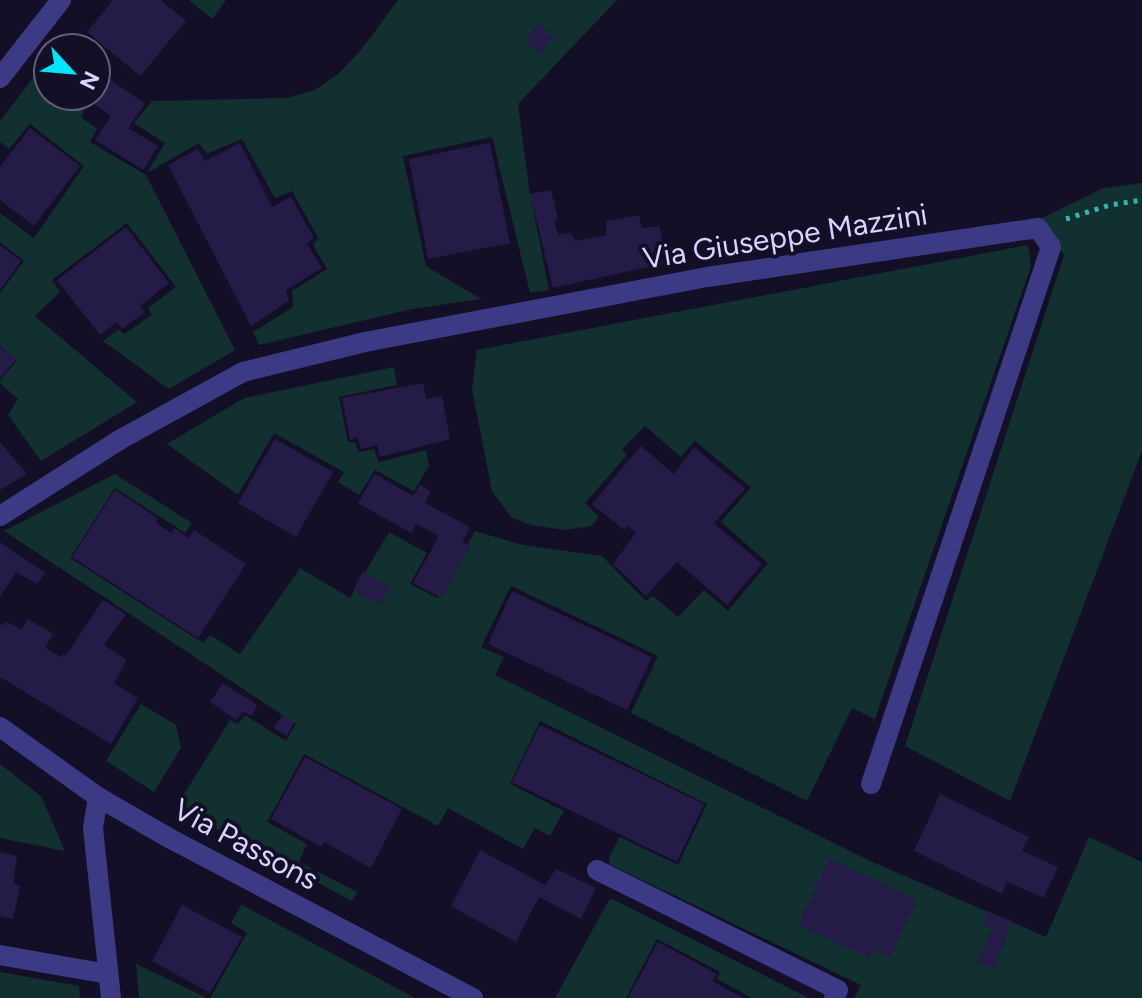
<svg xmlns="http://www.w3.org/2000/svg" width="1142" height="998" font-family="Figtree,sans-serif">
  <style>
    .green { fill: #12302f }
    .building { fill: #241b47 }
    .lines { fill: none; stroke-linecap: round; stroke-linejoin: round }
    .path { stroke: #2fb8b0; stroke-width: 5; stroke-dasharray: 4 6; stroke-linecap: butt }
    .minor { stroke: #3d3a85; stroke-width: 20 }
    .labels { text-anchor: middle; dominant-baseline: central; stroke-width: 8; stroke-linejoin: round; paint-order: stroke }
    .street-label { font-size: 30px; fill: #d9d4ff; stroke: #130f26 }
  </style>
  <rect width="100%" height="100%" fill="#130f26"/>
  <g class="green">
    <polygon points="189,0 226,0 212,19"/>
    <polygon points="398,0 617,0 518,104 529,188 549,290 530,293 492,137 403,156 426,266 481,299 412,309 259,345 253,332 293,307 292,291 327,269 313,245 318,238 292,191 275,198 242,139 207,154 199,143 147,173 165,143 134,123 152,101 287,98 315,90 338,74 361,50"/>
    <polygon points="40,69 48,74 48,96 78,96 87,102 81,117 97,129 90,142 146,175 235,350 169,389 103,341 119,329 124,334 152,315 148,308 176,287 127,223 52,280 60,292 35,316 137,402 41,461 8,415 18,399 0,383 0,380 17,361 0,345 0,293 24,261 0,242 0,213 34,238 84,166 30,124 9,149 0,142 0,121"/>
    <polygon points="1142,183 1142,451 1010,801 905,746 1064,255 1038,220 1104,188"/>
    <polygon points="1028,245 1031,266 875,719 852,708 807,801 631,713 658,656 511,586 481,647 504,657 495,675 868,860 1046,937 1089,837 1142,862 1142,998 854,998 861,985 609,864 610,855 620,837 678,865 707,804 540,721 510,784 564,811 550,836 535,828 523,849 448,808 438,826 304,754 267,822 307,844 299,862 357,892 352,901 176,807 230,720 238,724 245,715 286,741 296,724 4,531 115,474 192,523 185,533 115,488 70,558 203,643 210,635 240,654 300,568 350,598 389,532 427,553 410,584 437,598 475,531 523,545 602,556 646,601 653,596 678,617 704,590 728,611 768,563 721,522 751,487 695,441 681,457 645,426 622,449 627,455 585,503 599,517 591,526 565,530 531,525 511,517 492,491 472,389 477,350"/>
    <polygon points="394,367 397,385 339,397 348,442 355,442 359,452 374,449 379,462 426,450 429,466 414,491 375,470 359,495 338,482 344,472 274,433 238,495 167,444 244,398"/>
    <polygon points="141,704 176,725 181,748 154,792 106,761"/>
    <polygon points="0,764 41,796 65,851 0,838"/>
    <polygon points="610,898 632,909 809,998 752,998 717,979 720,972 657,939 626,998 555,998"/>
    <polygon points="242,904 242,905 415,998 210,998 247,933 231,923"/>
    <polygon points="136,964 207,998 139,998"/>
    <polygon points="0,972 79,986 80,998 0,998"/>
  </g>
  <g class="building">
    <polygon points="113,0 161,0 186,21 140,76 87,32"/>
    <polygon points="538,24 554,38 540,53 525,39"/>
    <polygon points="96,69 145,104 128,128 158,146 143,170 95,140 111,116 83,96 96,96"/>
    <polygon points="30,128 80,166 34,226 0,200 0,167"/>
    <polygon points="240,143 272,207 291,197 314,238 307,244 322,268 286,290 289,301 251,326 168,165 198,149 205,161"/>
    <polygon points="490,143 510,243 428,259 409,159"/>
    <polygon points="551,190 558,219 554,220 558,235 571,233 575,241 606,235 606,221 639,215 642,228 659,226 667,263 553,288 530,194"/>
    <polygon points="126,227 169,283 140,306 145,312 122,329 117,322 100,335 57,280"/>
    <polygon points="0,245 21,261 0,290"/>
    <polygon points="0,346 16,360 0,378"/>
    <polygon points="423,383 426,399 442,396 450,439 380,457 377,445 361,449 357,437 350,440 342,398"/>
    <polygon points="275,439 333,472 296,537 238,503"/>
    <polygon points="0,442 27,474 0,490"/>
    <polygon points="641,446 674,474 694,447 745,489 714,523 762,564 727,605 677,562 646,596 613,564 636,533 628,526 624,530 592,504"/>
    <polygon points="375,474 413,496 420,485 431,491 425,503 470,527 462,542 470,546 441,598 413,583 439,536 416,524 411,533 358,503"/>
    <polygon points="115,490 158,518 156,523 171,533 174,528 189,538 194,530 246,564 198,638 72,557"/>
    <polygon points="0,542 45,573 37,584 16,572 0,597"/>
    <polygon points="363,572 390,587 380,605 353,590"/>
    <polygon points="512,591 652,657 627,710 488,644"/>
    <polygon points="103,600 126,614 104,645 127,660 114,683 138,698 111,744 0,677 0,623 3,626 6,621 21,630 28,619 53,634 45,647 60,657 63,654 66,655"/>
    <polygon points="223,683 257,705 252,716 243,712 236,720 210,702"/>
    <polygon points="282,715 294,722 287,736 274,728"/>
    <polygon points="540,725 704,804 677,862 512,782"/>
    <polygon points="305,757 402,809 371,868 324,842 322,847 271,819"/>
    <polygon points="940,794 1029,837 1022,851 1058,867 1044,898 1007,882 1002,894 914,851"/>
    <polygon points="480,850 545,885 556,869 596,888 581,919 539,897 516,942 451,906"/>
    <polygon points="0,852 17,856 13,883 20,886 13,919 0,916"/>
    <polygon points="829,859 917,900 890,957 874,950 870,958 799,925"/>
    <polygon points="182,905 242,937 210,993 152,961"/>
    <polygon points="987,911 1012,921 993,970 977,962 992,929 983,925"/>
    <polygon points="658,942 717,974 712,981 743,998 628,998"/>
  </g>
  <g class="lines">
    <polyline class="path" points="1066,219 1110,205 1142,200"/>
    <g class="minor">
      <polyline points="0,78 61,0"/>
      <polyline points="0,516 121,439 243,372 365,342 707,277 1038,228 1051,247 871,784"/>
      <polyline points="0,727 98,797 169,838 473,998"/>
      <polyline points="98,797 93,828 111,998"/>
      <polyline points="597,870 838,990 834,998"/>
      <polyline points="0,955 108,974"/>
    </g>
  </g>
  <g class="labels">
    <g class="street-label">
      <text transform="translate(785 236) rotate(-9)">Via Giuseppe Mazzini</text>
      <text transform="translate(246 844) rotate(28)">Via Passons</text>
    </g>
  </g>
  <g transform="translate(72 72) rotate(116)"><circle r="38" fill="#130f26" stroke="#625e7d" stroke-width="2"/>
  <path d="M0-6L14 30L0 20L-14 30Z" fill="#00e5ff"/>
  <text y="-12" font-size="22" font-weight="bold" text-anchor="middle" fill="#d9d4ff">N</text>
  </g>
</svg>
